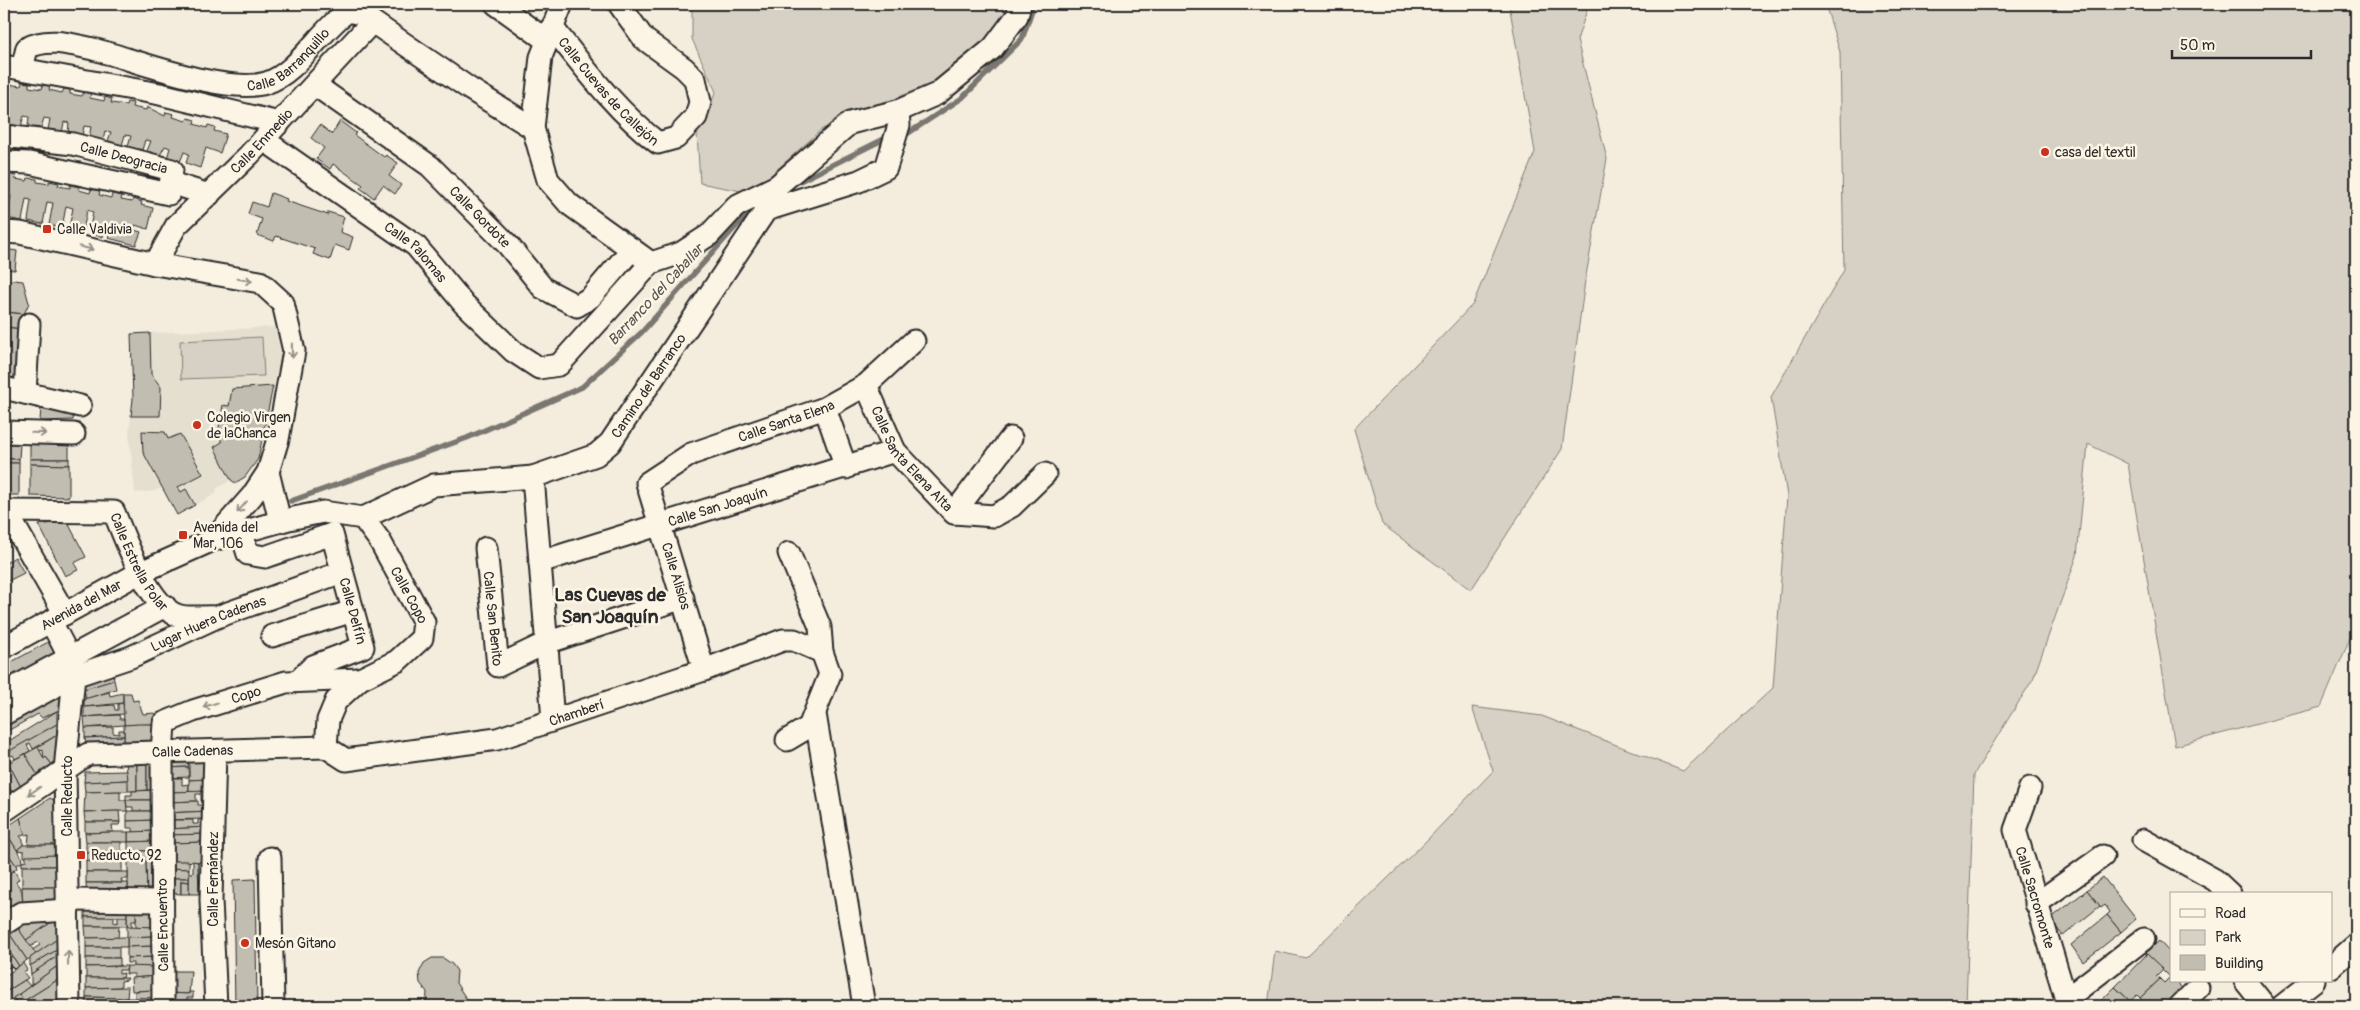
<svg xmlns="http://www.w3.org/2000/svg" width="2360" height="1010" font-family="Pangolin,sans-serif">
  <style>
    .built { fill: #e5dfd0 }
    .green { fill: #d6d1c4; stroke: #807e78 }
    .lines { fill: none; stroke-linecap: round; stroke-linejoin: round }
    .stream { stroke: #7a7771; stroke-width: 5.5 }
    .building { fill: #c2bdb1; stroke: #2b2b2b }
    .minor-casing { stroke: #2b2b2b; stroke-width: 25 }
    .minor { stroke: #fcf5e5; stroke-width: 21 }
    .oneway { stroke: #949088 }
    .poi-dot { fill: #c8321e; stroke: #fcf5e5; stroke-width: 2 }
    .labels { text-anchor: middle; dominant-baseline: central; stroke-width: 5; stroke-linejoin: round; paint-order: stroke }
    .street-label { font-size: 14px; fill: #2b2b2b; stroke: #fcf5e5 }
    .poi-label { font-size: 14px; fill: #2b2b2b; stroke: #fcf5e5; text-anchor: start }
    .water-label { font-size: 15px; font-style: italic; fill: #595754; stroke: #fcf5e5 }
    .district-label { font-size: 19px; font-weight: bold; fill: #2b2b2b; stroke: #fcf5e5 }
  </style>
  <rect width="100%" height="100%" fill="#f4edde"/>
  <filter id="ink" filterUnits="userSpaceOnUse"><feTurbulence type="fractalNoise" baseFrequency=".02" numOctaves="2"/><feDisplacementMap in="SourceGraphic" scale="10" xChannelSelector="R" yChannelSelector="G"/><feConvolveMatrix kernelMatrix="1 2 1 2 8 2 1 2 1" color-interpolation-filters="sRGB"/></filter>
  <g filter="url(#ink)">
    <polygon class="built" points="276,327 281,352 258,459 245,477 235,483 231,480 216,489 217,493 177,515 162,488 155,491 135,493 129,433 133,399 131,334"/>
    <g class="green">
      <polygon points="692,4 1012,4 1008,16 956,71 910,100 822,129 751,193 700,183 697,133 716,92 692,39"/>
      <polygon points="1509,4 1589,4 1577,40 1607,159 1585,281 1562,449 1471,590 1382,524 1354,429 1473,304 1535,152"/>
      <polygon points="1825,4 2356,4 2356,624 2321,707 2175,746 2128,464 2088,444 2077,556 2033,679 1974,774 1966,1006 1268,1006 1275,951 1306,958 1427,840 1493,771 1472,707 1542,716 1683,771 1773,688 1787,496 1771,397 1844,270 1840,52"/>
      <polygon points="262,337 264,376 181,379 180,341"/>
    </g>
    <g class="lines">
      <g class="stream">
        <polyline points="907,134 962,98 1022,39 1034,4"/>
        <polyline points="792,185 886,138"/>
        <polyline points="291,501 467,438 582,387 642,332 755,205"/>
      </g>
    </g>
    <g class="building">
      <polygon points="4,80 7,80 7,84 21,86 22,82 29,83 29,87 42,89 43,85 50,86 49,90 62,93 64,89 70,90 70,94 82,96 84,92 91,94 90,98 104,101 105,97 112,99 111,103 126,105 127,102 133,103 132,107 146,110 147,107 165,116 166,112 174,114 173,117 186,121 188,118 195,120 194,124 207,128 208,125 215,127 214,131 226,134 220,153 206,148 200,168 186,163 189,154 184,152 180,162 167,158 170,148 165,146 160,155 147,151 151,141 145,140 142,150 128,147 131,136 125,135 122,145 108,141 111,132 105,131 103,141 89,138 91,127 84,126 82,136 68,133 69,123 64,122 62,133 48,130 50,119 44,118 41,128 28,126 29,117 24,116 21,126 7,124 8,114 4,113"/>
      <polygon points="340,121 356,133 354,135 384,157 386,155 398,163 389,176 401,185 395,194 383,185 374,198 360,188 363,185 333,164 330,169 316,159 324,148 311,138 320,125 332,134"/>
      <polygon points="7,174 16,176 15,179 27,181 28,178 37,179 37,182 49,184 49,181 59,183 58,186 70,188 70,185 79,187 79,190 90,193 91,189 100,191 99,195 111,198 112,194 122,196 121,200 132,202 133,199 142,202 141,205 153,208 148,229 135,225 134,230 141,232 136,245 108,238 111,228 105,228 103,237 89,233 93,212 87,210 83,232 69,228 73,208 66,206 62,228 49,225 53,203 47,202 43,224 28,221 31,200 26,199 22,221 7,218 11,196 5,195 4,206 4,177 6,178"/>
      <polygon points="271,193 287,199 286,201 328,215 328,212 344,217 340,232 353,237 349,250 335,245 330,260 313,254 315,249 276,236 274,241 257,235 262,219 248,214 252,202 267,207"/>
      <polygon points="4,249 17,251 15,270 4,269"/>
      <polygon points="4,279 23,281 29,303 24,314 5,312"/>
      <polygon points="4,309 5,312 24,314 22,329 4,327"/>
      <polygon points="4,327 22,329 18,379 4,376"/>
      <polygon points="150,333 151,374 161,387 160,416 131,416 133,399 131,334"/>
      <polygon points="273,386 258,459 245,477 235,483 231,480 214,447 222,442 218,434 223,405 229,406 232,389"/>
      <polygon points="41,407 74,413 73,420 40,421"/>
      <polygon points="142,431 165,432 168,439 180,434 203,474 178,487 181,492 186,489 195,505 177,515 143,452"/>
      <polygon points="4,444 20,444 19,459 4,459"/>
      <polygon points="30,444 69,445 69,459 30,459"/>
      <rect x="4" y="459" width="15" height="4"/>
      <polygon points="30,459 69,459 69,465 30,464"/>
      <rect x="4" y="463" width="15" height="32"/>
      <polygon points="30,464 69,465 69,497 30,496"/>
      <polygon points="67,521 86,557 74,563 78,570 65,576 39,525"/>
      <polygon points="15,557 24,573 4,583 4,564"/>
      <polygon points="50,641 58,658 12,682 4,666"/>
      <polygon points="112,668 114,680 83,690 82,679"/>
      <polygon points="66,674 63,708 42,718 38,714 4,733 4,708"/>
      <polygon points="114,680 116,689 86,699 84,689"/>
      <polygon points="109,692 110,696 123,693 123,703 84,707 84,699"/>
      <polygon points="123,693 131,693 133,701 138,700 143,714 155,713 155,724 124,725"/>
      <polygon points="123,703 124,714 84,717 84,707 114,705 115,710 118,710 118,704"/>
      <polygon points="57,711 57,724 5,754 4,744"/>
      <polygon points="119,715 120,719 124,719 124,725 85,728 84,717"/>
      <polygon points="57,724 57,735 33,749 30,743 27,745 30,751 15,759 13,755 8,757 11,761 8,763 4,754"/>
      <polygon points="139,724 155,724 155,745 124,746 124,725"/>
      <polygon points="113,727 113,733 119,734 119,730 124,730 124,736 85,738 85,728"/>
      <polygon points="57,735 58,760 54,767 46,757 44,759 43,750 40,751 38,747"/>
      <polygon points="124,736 124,746 86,747 85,738"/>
      <polygon points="38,747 44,759 46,757 54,767 38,776 25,754"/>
      <polygon points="25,754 38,776 21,787 8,763"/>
      <polygon points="4,755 21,787 12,793 4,777"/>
      <polygon points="189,758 188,767 167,768 167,759"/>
      <polygon points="189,758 207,758 208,779 189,780"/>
      <polygon points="126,760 137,760 137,791 128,791"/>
      <polygon points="137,760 147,760 147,790 137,791"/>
      <polygon points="147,760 156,760 157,790 147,790"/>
      <polygon points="188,767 189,777 167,778 167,768"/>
      <polygon points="127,771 128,780 84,782 85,772"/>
      <polygon points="4,777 12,793 4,798"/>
      <polygon points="167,778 182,778 182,785 189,784 189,792 167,792"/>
      <polygon points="208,779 208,791 189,792 189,780"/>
      <polygon points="128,780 128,791 85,792 84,782"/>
      <polygon points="157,790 156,800 126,800 126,795 132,795 132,791"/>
      <polygon points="120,791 120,800 126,800 127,811 84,812 85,792"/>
      <polygon points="208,791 208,801 201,801 201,794 196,794 196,801 167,802 167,792"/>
      <polygon points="50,798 57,802 58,845 28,845 29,834 25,835 20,818"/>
      <polygon points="126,800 156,800 157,811 133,811 133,807 127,807"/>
      <polygon points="198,801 198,805 203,805 203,801 208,801 208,811 167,813 167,802"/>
      <polygon points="119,811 120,822 85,822 84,812"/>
      <polygon points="127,811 157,811 156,820 127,821"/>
      <polygon points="208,811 208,815 202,815 202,819 167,820 167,813"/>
      <polygon points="20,818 25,835 20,836 23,840 23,845 17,850 4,829"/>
      <polygon points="208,819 208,827 167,829 167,820 193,820 193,824 198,824 198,820"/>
      <polygon points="156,820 157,831 133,832 133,828 127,828 127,821"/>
      <polygon points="85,822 120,822 119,825 112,825 113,832 85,833"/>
      <polygon points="208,827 208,834 167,835 167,829"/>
      <polygon points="4,830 21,856 22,862 16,865 4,848"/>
      <polygon points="157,831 157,841 128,842 128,832"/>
      <polygon points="113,832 128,832 128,842 86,842 85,833"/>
      <polygon points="208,834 208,842 167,843 167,835"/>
      <polygon points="157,841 157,851 128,851 128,842"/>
      <polygon points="86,842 121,842 121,851 86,852"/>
      <polygon points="208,842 209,862 167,861 167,843"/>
      <polygon points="23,845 58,845 58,855 24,857 24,851 17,850"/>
      <polygon points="4,848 16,865 17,868 12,872 9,866 5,867 4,866"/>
      <polygon points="121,851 128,851 128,861 86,861 86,852"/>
      <polygon points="128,851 137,851 137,860 146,860 147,895 128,895"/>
      <polygon points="139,851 157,851 157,895 147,895 146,860 139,860"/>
      <polygon points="58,855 58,866 22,866 22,862 26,861 26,856"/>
      <rect x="86" y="861" width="36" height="11"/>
      <polygon points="167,861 189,861 189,869 167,868"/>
      <polygon points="193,861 198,862 199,894 189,894 189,873 193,873"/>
      <polygon points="198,862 209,862 209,894 199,894"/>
      <rect x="22" y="866" width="36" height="21"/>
      <polygon points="167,868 189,869 189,878 167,878"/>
      <polygon points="14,870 19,879 16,882 22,891 23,909 12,916 4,903 4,878"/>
      <polygon points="86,872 128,872 128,879 121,879 122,883 86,883"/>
      <polygon points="2103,877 2136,919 2121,932 2107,915 2110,912 2105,905 2101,908 2087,890"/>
      <polygon points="167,878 189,878 189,882 181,881 181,894 167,893"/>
      <polygon points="255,879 257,1006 235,1006 233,880"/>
      <polygon points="181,881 189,882 189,894 181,894"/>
      <polygon points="86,883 128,883 128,895 87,895"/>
      <polygon points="22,887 61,887 61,908 23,909"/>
      <polygon points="2087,890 2100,906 2063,936 2050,919"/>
      <polygon points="155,905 156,927 136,927 136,906"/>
      <rect x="85" y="906" width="42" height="11"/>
      <polygon points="127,906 136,906 136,921 132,921 132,927 127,926"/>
      <polygon points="2107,915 2121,932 2083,962 2071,945"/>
      <polygon points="60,916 60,937 36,954 32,950 40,945 38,942 30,947 26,940"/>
      <polygon points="60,916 26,940 15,924"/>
      <polygon points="85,917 114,917 114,923 118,922 118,917 127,917 127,926 85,926"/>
      <polygon points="15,924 36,954 27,960 7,930"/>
      <polygon points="85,926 119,926 118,938 86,938"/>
      <polygon points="127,926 156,927 155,936 127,937"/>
      <polygon points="7,930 27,960 19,966 4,944 4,932"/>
      <polygon points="155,936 155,946 127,947 127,937"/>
      <polygon points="60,937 60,948 30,966 30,958"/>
      <polygon points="127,937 127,947 86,947 86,938"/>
      <polygon points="2159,941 2171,954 2171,978 2146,953"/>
      <polygon points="4,944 19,966 14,969 11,966 8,968 4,962"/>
      <polygon points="155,946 156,957 127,958 127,947"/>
      <rect x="86" y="947" width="33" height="11"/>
      <polygon points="60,948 59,955 31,974 30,966"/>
      <polygon points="2147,954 2163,969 2156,976 2160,979 2140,998 2137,995 2130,1001 2115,987"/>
      <polygon points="59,955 59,965 31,985 31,974"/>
      <polygon points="156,957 155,967 133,967 133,963 127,963 127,958"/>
      <polygon points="86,958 120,958 120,966 86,967"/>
      <polygon points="432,958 443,958 452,964 457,971 456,983 471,1006 426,1006 427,992 420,983 419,973 424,963"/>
      <polygon points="23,963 27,970 23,972 28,978 4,993 4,977"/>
      <polygon points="59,965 59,979 24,1001 19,994"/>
      <polygon points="127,966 127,970 119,970 119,974 124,973 123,978 86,978 86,967"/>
      <polygon points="127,966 155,967 155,976 134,978 134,974 126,974"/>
      <polygon points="168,971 191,971 189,994 168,993"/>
      <polygon points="155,976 156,990 132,991 131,978"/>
      <polygon points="2170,977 2171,981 2175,981 2185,991 2169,1006 2140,1006 2144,1002 2140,998 2160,979 2164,983"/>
      <polygon points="86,978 128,978 127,980 121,981 121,987 86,988"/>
      <polygon points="59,979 59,1006 28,1006 24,1001"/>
      <polygon points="25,980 30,986 8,1002 4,993"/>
      <polygon points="128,987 127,998 86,997 86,988"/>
      <polygon points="2115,987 2130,1001 2126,1006 2096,1006"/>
      <polygon points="156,990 156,998 135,998 135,991"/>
      <polygon points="189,992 193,992 193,998 187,998 187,1001 193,1001 193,1006 168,1006 168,993 189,994"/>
      <polygon points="19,994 24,1001 28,1006 16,1006 18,1005 13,998"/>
      <polygon points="86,997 121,998 121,1003 125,1003 124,998 127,998 128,1006 86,1006"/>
      <polygon points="127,998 156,998 156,1006 128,1006"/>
    </g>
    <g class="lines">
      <g class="minor-casing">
        <g id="minor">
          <polyline points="496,4 546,40"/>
          <polyline points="562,4 541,57 533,128 548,180 569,204 651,263 681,253 709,235 736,206 777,186 850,123 898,111 937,94 993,48 1017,16 1020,4"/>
          <path id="s1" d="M552,27c32,40 64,84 106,116l18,-5 20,-21 4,-15 -5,-23 -11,-11 -40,-29 -25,-35"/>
          <polyline points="4,66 160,94 279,123"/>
          <path id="s2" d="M22,69l5,-21c21,-11 43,-4 66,1 43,11 132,46 173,34 32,-10 53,-52 82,-72l13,3 109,75 63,39"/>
          <path id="s3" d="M315,85l115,81 78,79 35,43 34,18 14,-9 41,-48"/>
          <path id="s4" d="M4,136l69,8 99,26 -3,24 -140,-31 -25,-1"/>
          <path id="s5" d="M264,140l152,106 48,58 49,47 26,17 20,-3 92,-102"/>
          <polyline points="171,183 209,195"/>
          <polyline points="4,232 20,233 155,264 260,282 283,303 294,351 278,439 268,472 252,496 213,540"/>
          <path id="s6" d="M155,264l21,-38 73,-71 123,-133"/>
          <path id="s7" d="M866,385l29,66 59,62 40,3 18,-10 33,-32"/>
          <polyline points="4,388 80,406"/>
          <polyline points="25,393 29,324"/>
          <polyline points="825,408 846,468"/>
          <polyline points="4,432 74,434"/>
          <polyline points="268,472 280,521"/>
          <path id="s8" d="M4,511l110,1c11,26 34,93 63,103 10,4 27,1 39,2"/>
          <polyline points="6,511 65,614"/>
          <polyline points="954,513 1011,438"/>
          <polyline points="363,518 434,485 533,477"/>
          <path id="s9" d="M241,532l7,22 17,3 67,-23 31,113 -50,19 -15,15"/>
          <path id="s10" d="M486,548l12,118 48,-23 137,-45"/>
          <path id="s11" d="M540,562l355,-111"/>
          <polyline points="51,622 70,658 74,676 65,770 69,1006"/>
          <polyline points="272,636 353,611"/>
          <path id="s12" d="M4,647l135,-74 74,-33 76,-21 34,-7 40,6 17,23 44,81 -2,16 -25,23 -37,18 -24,22 -8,19 -2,27"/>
          <path id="s13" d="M704,670l-57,-187 44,-29 134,-46 41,-23 48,-44"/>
          <polyline points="4,693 165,606"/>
          <path id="s14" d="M4,714l70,-38 57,-19 86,-40 125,-45"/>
          <polyline points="815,714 864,1006"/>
          <path id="s15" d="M553,720l-20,-243 63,-22 14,-12 156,-233 93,-29 27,-13 13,-43 -1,-14"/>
          <polyline points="787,740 809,727 830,674 822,652 820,627 789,553"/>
          <path id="s16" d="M326,747l20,13 151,-21 207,-69 79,-30h11l28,12"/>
          <polyline points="215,751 211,900 216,1006"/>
          <path id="s17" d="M2030,788l-15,42 53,176"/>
          <path id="s18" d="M4,811l84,-57 238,-7"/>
          <polyline points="2143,840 2215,880 2230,894"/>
          <polyline points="270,858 273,1006"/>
          <polyline points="68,900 162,901"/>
          <polyline points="2036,904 2103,856"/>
          <polyline points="4,924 21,913 68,910"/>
          <polyline points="2331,967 2356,945"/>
          <polyline points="2245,981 2265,1006"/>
          <polyline points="2066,999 2144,939"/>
          <path id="s19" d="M163,1006l-1,-252 2,-31 29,-12 93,-29 74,-3"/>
          <polyline points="2180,1006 2198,988"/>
          <polyline points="2282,1006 2314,981"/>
        </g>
      </g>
      <use href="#minor" class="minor"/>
    </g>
    <defs><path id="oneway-shaft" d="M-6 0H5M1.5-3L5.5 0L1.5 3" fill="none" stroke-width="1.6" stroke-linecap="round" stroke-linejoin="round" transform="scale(1.25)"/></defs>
    <g class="oneway">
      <use href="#oneway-shaft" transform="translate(86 248) rotate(13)"/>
      <use href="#oneway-shaft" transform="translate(245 280) rotate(10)"/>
      <use href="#oneway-shaft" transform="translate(292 351) rotate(89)"/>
      <use href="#oneway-shaft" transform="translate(39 433) rotate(1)"/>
      <use href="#oneway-shaft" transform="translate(242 507) rotate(131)"/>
      <use href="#oneway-shaft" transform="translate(210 705) rotate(163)"/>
      <use href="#oneway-shaft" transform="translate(34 791) rotate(146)"/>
      <use href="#oneway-shaft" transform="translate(68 958) rotate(-91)"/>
    </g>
  </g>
  <g class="poi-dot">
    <circle cx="2045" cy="152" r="5"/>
    <rect x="42" y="224" width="10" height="10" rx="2.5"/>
    <circle cx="197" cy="425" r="5"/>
    <rect x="178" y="530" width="10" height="10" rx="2.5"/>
    <rect x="76" y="850" width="10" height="10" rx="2.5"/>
    <circle cx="245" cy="943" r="5"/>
  </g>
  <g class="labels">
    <g class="street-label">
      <text stroke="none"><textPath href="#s2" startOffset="298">Calle Barranquillo</textPath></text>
      <text stroke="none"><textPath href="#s1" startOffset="86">Calle Cuevas de Callejón</textPath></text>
      <text stroke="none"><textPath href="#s6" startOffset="164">Calle Enmedio</textPath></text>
      <text stroke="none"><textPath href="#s4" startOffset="122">Calle Deogracia</textPath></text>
      <text stroke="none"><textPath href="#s3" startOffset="212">Calle Gordote</textPath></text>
      <text stroke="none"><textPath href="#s5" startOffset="189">Calle Palomas</textPath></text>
      <text stroke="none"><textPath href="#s15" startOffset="398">Camino del Barranco</textPath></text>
      <text stroke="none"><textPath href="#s13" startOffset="349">Calle Santa Elena</textPath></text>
      <text stroke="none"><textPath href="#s7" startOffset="88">Calle Santa Elena Alta</textPath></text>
      <text stroke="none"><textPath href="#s11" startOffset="186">Calle San Joaquín</textPath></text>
      <text stroke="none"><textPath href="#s8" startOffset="166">Calle Estrella Polar</textPath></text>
      <text transform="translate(676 576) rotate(73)">Calle Alisios</text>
      <text stroke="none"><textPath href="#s12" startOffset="479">Calle Copo</textPath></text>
      <text stroke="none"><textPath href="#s12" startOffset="88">Avenida del Mar</textPath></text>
      <text stroke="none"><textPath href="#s9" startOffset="191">Calle Delfín</textPath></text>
      <text stroke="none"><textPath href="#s10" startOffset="71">Calle San Benito</textPath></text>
      <text stroke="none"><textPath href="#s14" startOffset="224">Lugar Huera Cadenas</textPath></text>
      <text stroke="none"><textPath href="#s19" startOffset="370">Copo</textPath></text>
      <text stroke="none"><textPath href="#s16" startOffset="260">Chamberí</textPath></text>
      <text stroke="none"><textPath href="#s18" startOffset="206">Calle Cadenas</textPath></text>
      <text transform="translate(67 796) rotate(-90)">Calle Reducto</text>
      <text transform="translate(213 879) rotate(-90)">Calle Fernández</text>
      <text stroke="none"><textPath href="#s17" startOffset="115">Calle Sacromonte</textPath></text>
      <text transform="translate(163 925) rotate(-91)">Calle Encuentro</text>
    </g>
    <g class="poi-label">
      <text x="2055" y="152">casa del textil</text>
      <text x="57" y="229">Calle Valdivia</text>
      <text x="207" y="417">Colegio Virgen<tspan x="207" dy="16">de laChanca</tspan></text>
      <text x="193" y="527">Avenida del<tspan x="193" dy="16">Mar, 106</tspan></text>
      <text x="91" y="855">Reducto, 92</text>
      <text x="255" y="943">Mesón Gitano</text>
    </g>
    <g class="water-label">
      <text transform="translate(656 295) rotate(-47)">Barranco del Caballar</text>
    </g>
    <g class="district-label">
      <text x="610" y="595">Las Cuevas de<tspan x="610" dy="22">San Joaquín</tspan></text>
    </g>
  </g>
  <rect width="2360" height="1010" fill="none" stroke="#fcf5e5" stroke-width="20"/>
  <rect x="10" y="10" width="2340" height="990" fill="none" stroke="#2b2b2b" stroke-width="2" filter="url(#ink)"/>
  <rect x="2170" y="892" width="162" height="90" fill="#fcf5e5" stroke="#a8a49b"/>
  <rect x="2180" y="909" width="25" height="8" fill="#fcf5e5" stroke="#a8a49b"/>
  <text x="2215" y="918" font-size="15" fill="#2b2b2b">Road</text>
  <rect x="2180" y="930" width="25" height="15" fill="#d6d1c4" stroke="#a8a49b"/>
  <text x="2215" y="942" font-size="15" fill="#2b2b2b">Park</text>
  <rect x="2180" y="955" width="25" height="15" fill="#c2bdb1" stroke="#a8a49b"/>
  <text x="2215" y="968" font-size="15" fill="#2b2b2b">Building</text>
  <path d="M2172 50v8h139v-8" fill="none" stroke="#2b2b2b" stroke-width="2.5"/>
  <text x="2180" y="50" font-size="15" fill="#2b2b2b" stroke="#fcf5e5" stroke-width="4" paint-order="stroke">50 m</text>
</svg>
